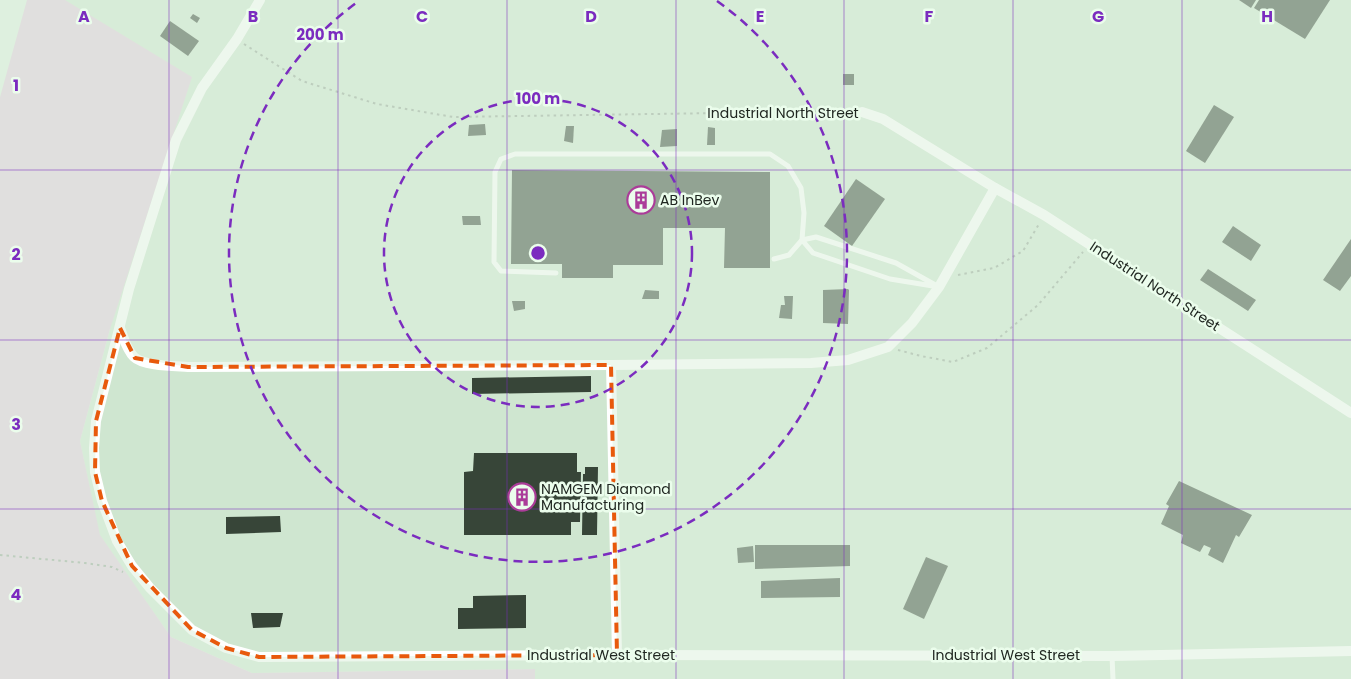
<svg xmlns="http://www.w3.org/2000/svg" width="1351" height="679" font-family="Poppins,sans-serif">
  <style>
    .built { fill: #cfe6d0 }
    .green { fill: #e3cbdd }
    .building { fill: #374538 }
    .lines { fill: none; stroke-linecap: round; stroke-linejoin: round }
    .path { stroke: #96a497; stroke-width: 2; stroke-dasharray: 2.5 4; stroke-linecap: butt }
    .service { stroke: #fff; stroke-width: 5 }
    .minor { stroke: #fff; stroke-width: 10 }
    .marked { fill: none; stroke: #e8590c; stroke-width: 4; stroke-dasharray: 10 6; stroke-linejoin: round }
    .grid { fill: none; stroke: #7b2cbf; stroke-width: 1; stroke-opacity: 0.55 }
    .ring { fill: none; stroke: #7b2cbf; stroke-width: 2.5; stroke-dasharray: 9 6 }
    .labels { text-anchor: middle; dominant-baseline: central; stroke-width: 5; stroke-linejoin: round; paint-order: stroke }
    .street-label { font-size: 14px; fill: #202721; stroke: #ebfdec }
    .poi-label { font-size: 14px; fill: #202721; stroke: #ebfdec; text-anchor: start }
    .grid-label { font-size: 16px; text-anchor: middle; font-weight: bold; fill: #7b2cbf; stroke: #ebfdec; stroke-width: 5; stroke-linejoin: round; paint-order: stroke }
    .centre { fill: #7b2cbf; stroke: #ebfdec; stroke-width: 2.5 }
    .ring-label { font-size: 15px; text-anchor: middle; font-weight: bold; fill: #7b2cbf; stroke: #ebfdec; stroke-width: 5; stroke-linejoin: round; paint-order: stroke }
  </style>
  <rect width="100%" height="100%" fill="#def0df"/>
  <polygon class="built" points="65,0 1351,0 1351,679 535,679 534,669 252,673 171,637 99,535 80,441 110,329"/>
  <polygon class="green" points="27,0 65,0 192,77 110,329 80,441 100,535 171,637 252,673 535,669 535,679 0,679 0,97"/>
  <g class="building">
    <polygon points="1239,0 1256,0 1251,8"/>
    <polygon points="1259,0 1330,0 1305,39 1254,8"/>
    <polygon points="193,14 200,18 197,23 190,18"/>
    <polygon points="170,21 199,41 188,56 160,36"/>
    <rect x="843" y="74" width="11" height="11"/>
    <polygon points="1214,105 1234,117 1205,163 1186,151"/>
    <polygon points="485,124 486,135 468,136 469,125"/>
    <polygon points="566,126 574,126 573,143 564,141"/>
    <polygon points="708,127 715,128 715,145 707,145"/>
    <polygon points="677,129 677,146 660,147 662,130"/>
    <polygon points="512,170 770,172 770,268 724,268 725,228 663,228 663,265 613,265 613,278 562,278 562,264 511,264"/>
    <polygon points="856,179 885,199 852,246 824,226"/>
    <polygon points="462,216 480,216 481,225 463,225"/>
    <polygon points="1233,226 1261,245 1251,261 1222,242"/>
    <polygon points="1351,239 1351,276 1340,291 1323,280"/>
    <polygon points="1208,269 1256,300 1248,311 1200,280"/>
    <polygon points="848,289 849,290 848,324 823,323 823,290"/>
    <polygon points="645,290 659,291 659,299 642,299"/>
    <polygon points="784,296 793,296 792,319 779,318 781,305 785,305"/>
    <polygon points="512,301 525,301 525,309 514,311"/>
    <polygon points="591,376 591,392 472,394 472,378"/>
    <polygon points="474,453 577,453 577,472 581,472 580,522 571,522 571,535 464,535 464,472 473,471"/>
    <polygon points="585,467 598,467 597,535 582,535 583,474 585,474"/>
    <polygon points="1179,481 1252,515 1239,537 1236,535 1223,563 1208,555 1211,548 1204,545 1200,552 1181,543 1183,535 1161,524 1169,506 1166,504"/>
    <polygon points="280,516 281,532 226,534 226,517"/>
    <polygon points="755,545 850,545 850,566 755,569"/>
    <polygon points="753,546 754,562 738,563 737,548"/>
    <polygon points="926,557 948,566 924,619 903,609"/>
    <polygon points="840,578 840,597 761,598 761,581"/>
    <polygon points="526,595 526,628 458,629 458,608 473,608 473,596"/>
    <polygon points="251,613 283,613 280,627 253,628"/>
  </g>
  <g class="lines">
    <g class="path">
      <polyline points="244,44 302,81 377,104 453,117 852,111"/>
      <polyline points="958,275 994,268 1023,251 1039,224"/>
      <polyline points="898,350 921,356 953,362 987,348 1038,305 1083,252"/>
      <polyline points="0,555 85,563 112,567 123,572"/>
    </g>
    <g class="service">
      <polygon points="816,237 896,263 939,287 890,279 813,253 802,240"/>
      <polyline points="556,273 501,271 494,262 495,172 501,159 515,154 770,154 788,166 801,188 804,213 802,240 789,255 774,259"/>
      <polyline points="1112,656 1113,679"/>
    </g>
    <g class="minor">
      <polyline points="260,0 237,39 202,88 176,140 129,289 96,421 94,448 95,472 102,501 117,541 132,566 150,588 192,630 226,648 259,657 617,655 1112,656 1351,651"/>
      <polyline points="862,112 883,119 995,188 1044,215 1351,413"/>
      <path d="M120,328c4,10 6,21 14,29 9,9 40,9 54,10l423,-2 200,-2 37,-3 40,-13 24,-24 27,-36 56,-99"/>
      <polyline points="611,365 617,655"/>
    </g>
  </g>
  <path d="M0 0H1351V679H0ZM120,328l15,30 53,9 423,-2 6,290 -358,2 -33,-9 -34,-18 -60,-64 -30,-65 -7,-29 1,-51z" fill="#def0df" fill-opacity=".55" fill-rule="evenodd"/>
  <path class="marked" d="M120,328l15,30 53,9 423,-2 6,290 -358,2 -33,-9 -34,-18 -60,-64 -30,-65 -7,-29 1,-51z"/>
  <path class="grid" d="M169,0v679M338,0v679M507,0v679M676,0v679M844,0v679M1013,0v679M1182,0v679M0,170h1351M0,340h1351M0,509h1351"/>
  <g class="ring">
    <circle cx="538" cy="253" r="154"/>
    <path d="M717 1A309 309 0 1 1 359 1"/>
  </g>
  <defs>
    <g id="building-ring" transform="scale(1.4375)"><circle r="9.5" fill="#ebfdec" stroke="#ab3c99" stroke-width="1.5"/><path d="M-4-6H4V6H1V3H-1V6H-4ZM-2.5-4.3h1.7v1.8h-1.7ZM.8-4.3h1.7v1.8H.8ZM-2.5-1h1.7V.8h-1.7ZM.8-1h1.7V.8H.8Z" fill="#ab3c99"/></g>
  </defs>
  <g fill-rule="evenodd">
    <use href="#building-ring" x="641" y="200"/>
    <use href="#building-ring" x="522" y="497"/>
  </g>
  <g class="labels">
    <g class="street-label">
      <text x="783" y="113">Industrial North Street</text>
      <text transform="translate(1155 286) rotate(33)">Industrial North Street</text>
      <text x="601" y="655">Industrial West Street</text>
      <text x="1006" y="655">Industrial West Street</text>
    </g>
    <g class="poi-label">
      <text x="660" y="200">AB InBev</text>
      <text x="541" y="489">NAMGEM Diamond<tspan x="541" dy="16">Manufacturing</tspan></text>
    </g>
  </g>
  <g class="grid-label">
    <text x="84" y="22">A</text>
    <text x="253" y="22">B</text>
    <text x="422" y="22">C</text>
    <text x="591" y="22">D</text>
    <text x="760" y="22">E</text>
    <text x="929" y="22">F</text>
    <text x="1098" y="22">G</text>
    <text x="1267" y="22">H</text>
    <text x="16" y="91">1</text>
    <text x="16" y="260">2</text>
    <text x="16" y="430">3</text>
    <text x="16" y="600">4</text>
  </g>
  <circle cx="538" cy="253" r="8" class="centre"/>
  <g class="ring-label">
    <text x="320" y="40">200 m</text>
    <text x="538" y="104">100 m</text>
  </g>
</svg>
